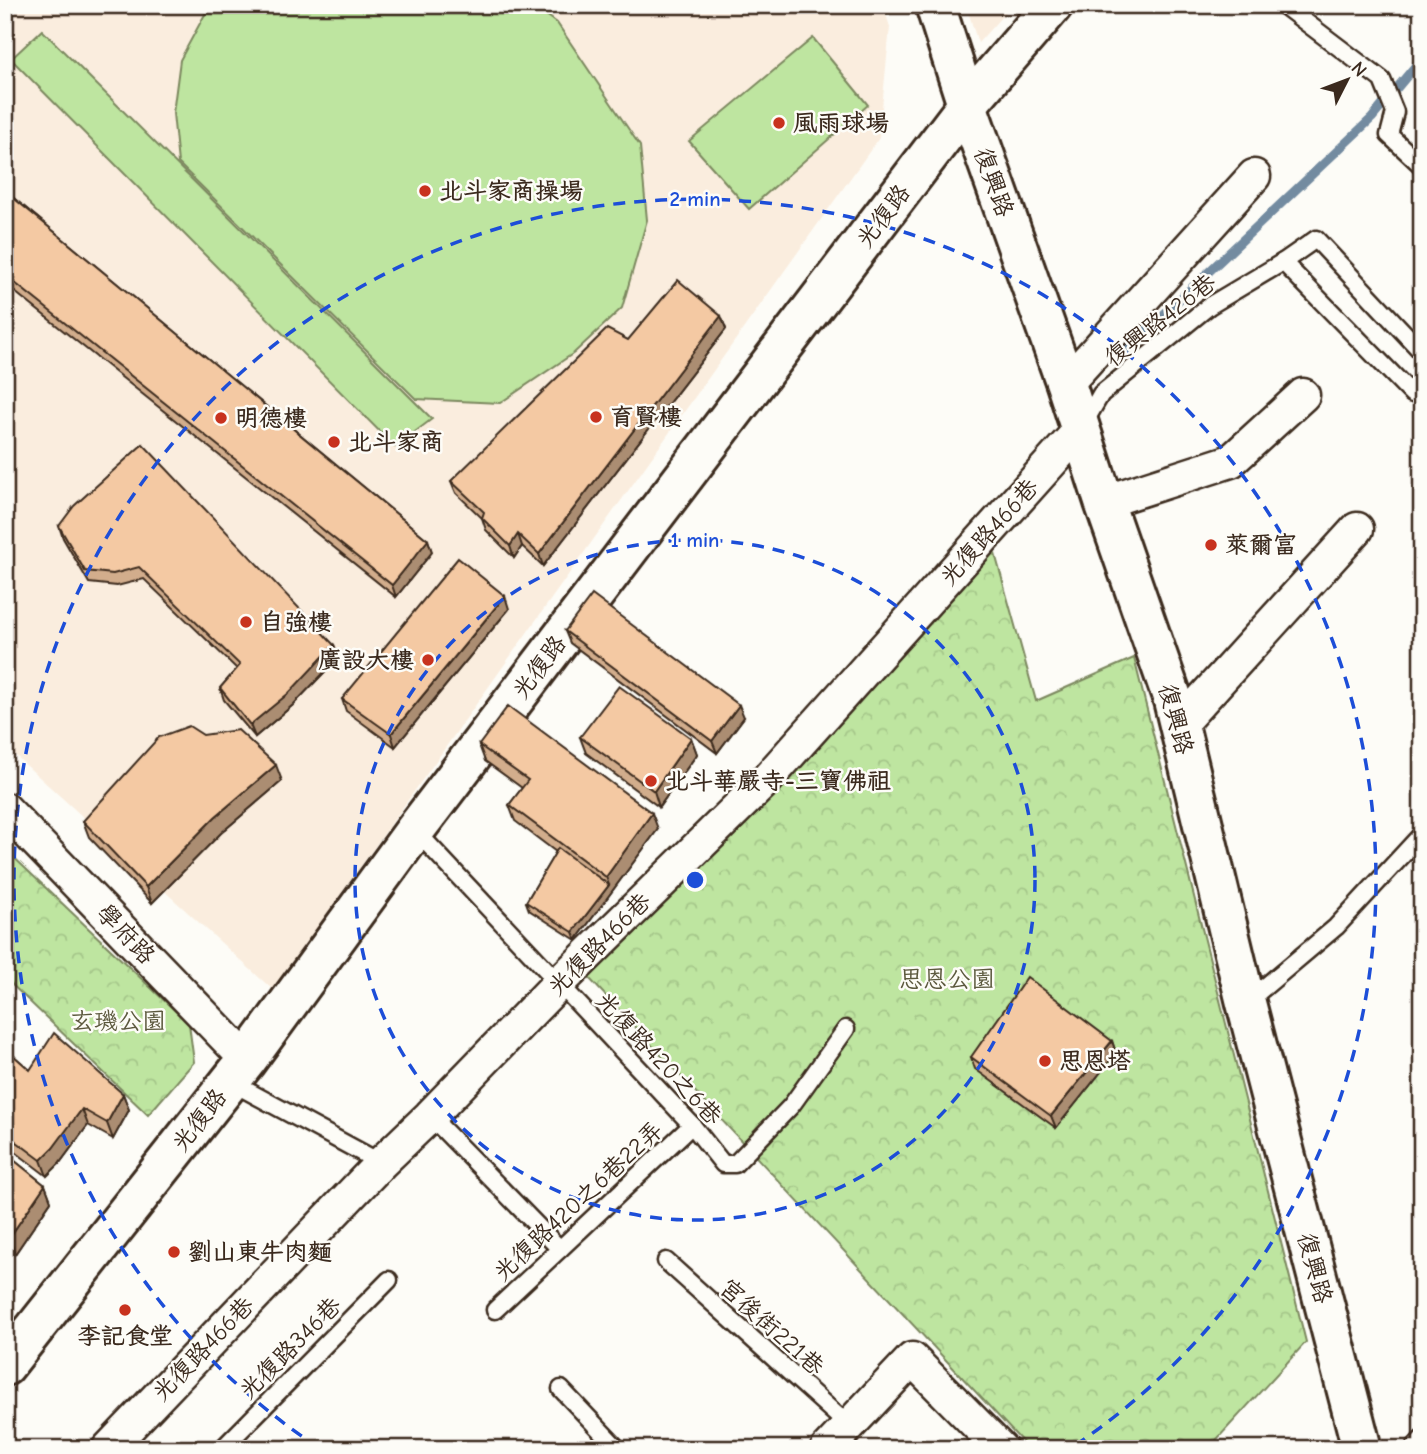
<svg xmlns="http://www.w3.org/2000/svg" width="1427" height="1454" font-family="'Comic Neue','LXGW WenKai TC',sans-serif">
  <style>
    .built { fill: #faedde }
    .park { fill: url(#park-crowns); stroke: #7c885f; stroke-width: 2 }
    .pitch { fill: #bee5a0; stroke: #7c885f; stroke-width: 2 }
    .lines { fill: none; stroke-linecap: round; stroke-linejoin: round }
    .stream { stroke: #738ba0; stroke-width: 9 }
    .service-casing { stroke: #3b2a1e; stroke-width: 21 }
    .minor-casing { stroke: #3b2a1e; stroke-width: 37 }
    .tertiary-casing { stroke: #3b2a1e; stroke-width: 44 }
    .service { stroke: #fdfcf7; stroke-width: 16 }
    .minor { stroke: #fdfcf7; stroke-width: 32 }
    .tertiary { stroke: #fdfcf7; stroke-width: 38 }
    .wall { fill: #d2ad8c; stroke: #3b2a1e; stroke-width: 2 }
    .shaded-wall { fill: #ab8d72; stroke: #3b2a1e; stroke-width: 2 }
    .building { fill: #f4c9a3; stroke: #3b2a1e; stroke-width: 2 }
    .ring { fill: none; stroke: #1d4ed8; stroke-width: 3.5; stroke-dasharray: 12 9 }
    .poi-dot { fill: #c8321e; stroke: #fdfcf7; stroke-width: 2.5 }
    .labels { text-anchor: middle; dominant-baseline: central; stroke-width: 5; stroke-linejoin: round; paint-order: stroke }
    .poi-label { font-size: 24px; font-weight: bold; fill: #3b2a1e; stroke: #fdfcf7; text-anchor: start }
    .street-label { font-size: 24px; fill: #3b2a1e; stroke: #fdfcf7 }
    .park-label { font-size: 24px; fill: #5c593e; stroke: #fdfcf7 }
    .centre { fill: #1d4ed8; stroke: #fdfcf7; stroke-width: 3.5 }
    .ring-label { font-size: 21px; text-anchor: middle; font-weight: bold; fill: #1d4ed8; stroke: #fdfcf7; stroke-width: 5; stroke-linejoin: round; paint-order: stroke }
  </style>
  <defs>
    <pattern id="park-crowns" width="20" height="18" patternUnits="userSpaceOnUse" patternTransform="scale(1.75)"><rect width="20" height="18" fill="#bee5a0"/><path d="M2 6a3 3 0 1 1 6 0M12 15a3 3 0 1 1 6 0" fill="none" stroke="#a4c589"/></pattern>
  </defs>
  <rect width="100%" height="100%" fill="#fdfcf7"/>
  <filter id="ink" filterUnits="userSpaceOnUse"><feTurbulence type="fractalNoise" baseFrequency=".0143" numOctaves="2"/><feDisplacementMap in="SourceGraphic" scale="14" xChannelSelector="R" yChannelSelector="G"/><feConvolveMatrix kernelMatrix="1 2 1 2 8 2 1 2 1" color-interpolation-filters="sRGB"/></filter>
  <g filter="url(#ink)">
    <g class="built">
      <polygon points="5,5 883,5 890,27 879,138 273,990 5,746"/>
      <polygon points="966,5 1012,5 978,43"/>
    </g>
    <g class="park">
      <polygon points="994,550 1036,701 1134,658 1306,1342 1208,1449 1029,1449 589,978"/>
      <polygon points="5,849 189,1024 194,1062 148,1115 5,978"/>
    </g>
    <g class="pitch">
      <polygon points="210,5 533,5 557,23 640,146 647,220 622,308 574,353 500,403 416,399 178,163 173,113 180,60"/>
      <polygon points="42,30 432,419 395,447 11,59"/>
      <polygon points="813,38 868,105 749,209 689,141"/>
    </g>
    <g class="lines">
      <polyline class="stream" points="1114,361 1372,118 1422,58"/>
      <g class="service-casing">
        <g id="service">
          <polyline points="1283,5 1382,80 1395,112 1389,135 1422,166"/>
          <polyline points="1283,262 1412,394 1422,386"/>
          <polyline points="1083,425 1101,394 1209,306 1283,262 1316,239 1422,352"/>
          <polyline points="415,830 692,1125 723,1164 735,1164 791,1106 846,1029"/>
          <polyline points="1248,1001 1336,927 1422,834"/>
          <polyline points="229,1081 381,1163"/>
          <polyline points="430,1116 560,1249"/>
          <polyline points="666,1261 849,1426"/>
          <polyline points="495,1310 692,1125"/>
          <polyline points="561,1389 618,1449"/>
          <polyline points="222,1449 389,1280"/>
          <polyline points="1413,1449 1422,1439"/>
        </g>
      </g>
      <g class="minor-casing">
        <g id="minor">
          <polyline points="1066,384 1254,176"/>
          <polyline points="1104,502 1231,461 1303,395"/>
          <polyline points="1179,725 1357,529"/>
          <polyline points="5,809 247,1060"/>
          <polyline points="108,1449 381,1163 430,1116 559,983 769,777 1080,430"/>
          <polyline points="827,1449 912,1359 1001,1449"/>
        </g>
      </g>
      <g class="tertiary-casing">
        <g id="tertiary">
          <polyline points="935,5 967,105 1066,384 1104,502 1173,700 1246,1003 1362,1449"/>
          <polyline points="5,1366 247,1060 415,830 967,105 1053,5"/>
        </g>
      </g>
      <use href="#service" class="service"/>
      <use href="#minor" class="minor"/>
      <use href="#tertiary" class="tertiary"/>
    </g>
    <g class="wall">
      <polygon points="5,191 428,540 432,552 396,597 5,284"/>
      <polygon points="721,316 726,329 543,566 522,546 514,558 486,530 482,518 456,493 451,481 628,340"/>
      <polygon points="59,526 334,645 339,657 293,705 255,737 224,700 220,688 237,669 144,579 117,586 89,583 63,538"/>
      <polygon points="509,609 395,747 346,711 342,699"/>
      <polygon points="565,631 744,717 717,753 570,643"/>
      <polygon points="203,735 282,781 221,833 152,903 89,837 83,821"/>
      <polygon points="580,737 691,738 697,754 659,807 586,753"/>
      <polygon points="479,745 658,829 576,940 529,910 526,902 556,852 515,821 509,805 522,788 485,761"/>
      <polygon points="1112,1041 1116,1053 1056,1128 975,1069 971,1057"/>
      <polygon points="5,1048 30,1070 123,1094 129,1110 113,1139 88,1125 59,1164 47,1176 5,1144"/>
      <polygon points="5,1153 45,1185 51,1201 15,1254 5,1243"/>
    </g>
    <g class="shaded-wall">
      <polygon points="721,316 726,329 543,566 539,554"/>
      <polygon points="518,534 522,546 514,558 510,546"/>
      <polygon points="428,540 432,552 396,597 392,585"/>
      <polygon points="505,596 509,609 395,747 391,734"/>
      <polygon points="334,645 339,657 293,705 255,737 250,725"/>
      <polygon points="739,705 744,717 717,753 712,741"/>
      <polygon points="691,738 697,754 659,807 654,791"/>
      <polygon points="276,765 282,781 221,833 152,903 146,887 215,817"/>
      <polygon points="652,813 658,829 576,940 573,932 609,885 606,877"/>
      <polygon points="1112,1041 1116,1053 1056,1128 1051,1116"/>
      <polygon points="123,1094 129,1110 113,1139 107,1123"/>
      <polygon points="82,1109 88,1125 59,1164 47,1176 41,1160"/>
      <polygon points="45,1185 51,1201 15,1254 9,1238"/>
    </g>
    <g class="building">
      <polygon points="5,191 428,540 392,585 5,275"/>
      <polygon points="678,280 721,316 539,554 518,534 510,546 482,518 484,512 451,481 607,329 628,340"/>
      <polygon points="143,444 334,645 289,693 250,725 220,688 240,665 139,567 113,574 85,571 59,526 74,506"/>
      <polygon points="458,558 505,596 391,734 342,699"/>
      <polygon points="592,595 739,705 712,741 565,631"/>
      <polygon points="619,686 691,738 654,791 580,737"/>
      <polygon points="508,706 652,813 606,877 509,805 528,780 479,745"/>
      <polygon points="189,726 203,735 238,730 276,765 215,817 146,887 83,821 159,737"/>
      <polygon points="558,848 609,885 573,932 526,902"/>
      <polygon points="1027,977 1112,1041 1051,1116 971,1057"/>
      <polygon points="54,1033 123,1094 107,1123 82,1109 53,1148 41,1160 5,1133 5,1048 30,1070"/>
      <polygon points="5,1153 45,1185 9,1238 5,1233"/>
    </g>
  </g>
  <g class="ring">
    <circle cx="695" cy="880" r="340"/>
    <path d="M319 1448A681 681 0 1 1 1071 1448"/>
  </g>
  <g class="poi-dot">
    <circle cx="779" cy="123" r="7"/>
    <circle cx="425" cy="191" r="7"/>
    <circle cx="596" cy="417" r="7"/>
    <circle cx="221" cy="418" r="7"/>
    <circle cx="334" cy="442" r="7"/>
    <circle cx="1211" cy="545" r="7"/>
    <circle cx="246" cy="622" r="7"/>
    <circle cx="428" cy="660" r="7"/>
    <circle cx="651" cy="781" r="7"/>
    <circle cx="1045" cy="1061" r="7"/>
    <circle cx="174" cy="1252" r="7"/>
    <circle cx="125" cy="1310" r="7"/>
  </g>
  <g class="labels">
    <g class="poi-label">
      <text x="793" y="123">風雨球場</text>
      <text x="439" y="191">北斗家商操場</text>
      <text x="610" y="417">育賢樓</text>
      <text x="235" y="418">明德樓</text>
      <text x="348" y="442">北斗家商</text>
      <text x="1225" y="545">萊爾富</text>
      <text x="260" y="622">自強樓</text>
      <text x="414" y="660" text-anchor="end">廣設大樓</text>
      <text x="665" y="781">北斗華嚴寺-三寶佛祖</text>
      <text x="1059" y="1061">思恩塔</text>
      <text x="188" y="1252">劉山東牛肉麵</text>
      <text x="125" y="1336" text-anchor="middle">李記食堂</text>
    </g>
    <g class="street-label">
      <text transform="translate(994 182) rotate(70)">復興路</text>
      <text transform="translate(883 216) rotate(-53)">光復路</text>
      <text transform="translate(1160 320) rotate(-38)">復興路426巷</text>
      <text transform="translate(989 532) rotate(-48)">光復路466巷</text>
      <text transform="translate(539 667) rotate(-53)">光復路</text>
      <text transform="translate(1176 719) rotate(75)">復興路</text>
      <text transform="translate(126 934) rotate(46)">學府路</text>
      <text transform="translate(599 944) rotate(-45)">光復路466巷</text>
      <text transform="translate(659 1058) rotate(47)">光復路420之6巷</text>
      <text transform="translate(199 1120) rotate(-52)">光復路</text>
      <text transform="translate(578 1201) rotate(-43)">光復路420之6巷22弄</text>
      <text transform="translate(1315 1268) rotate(75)">復興路</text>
      <text transform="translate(772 1327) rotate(42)">宮後街221巷</text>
      <text transform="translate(290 1348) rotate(-45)">光復路346巷</text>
      <text transform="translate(203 1349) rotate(-46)">光復路466巷</text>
    </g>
    <g class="park-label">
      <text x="947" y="979">思恩公園</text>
      <text x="118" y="1021">玄璣公園</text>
    </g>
  </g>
  <circle cx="695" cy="880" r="10" class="centre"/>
  <g class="ring-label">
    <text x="695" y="206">2 min</text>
    <text x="695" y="547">1 min</text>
  </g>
  <rect width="1427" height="1454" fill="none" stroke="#fdfcf7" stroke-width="28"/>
  <rect x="14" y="14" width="1399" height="1426" fill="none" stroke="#3b2a1e" stroke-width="2.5" filter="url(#ink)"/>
  <g transform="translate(1347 80) rotate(48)" stroke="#fdfcf7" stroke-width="5" paint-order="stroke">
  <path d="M0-5L12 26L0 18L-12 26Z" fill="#3b2a1e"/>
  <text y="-10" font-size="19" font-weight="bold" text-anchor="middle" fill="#3b2a1e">N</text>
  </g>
</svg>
